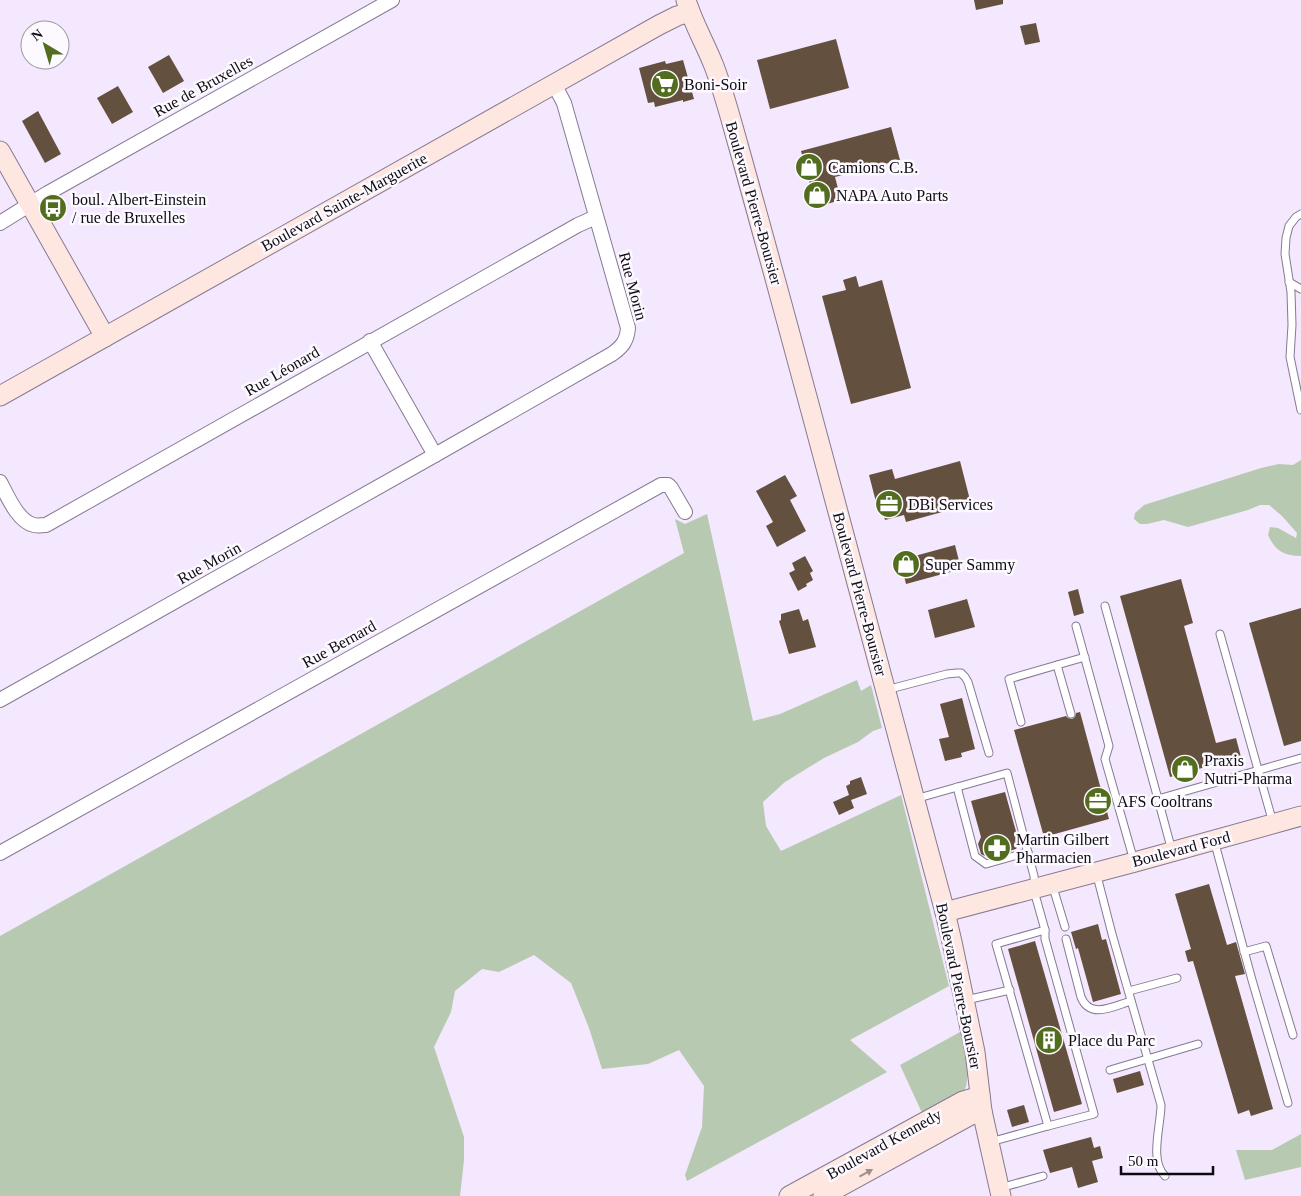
<svg xmlns="http://www.w3.org/2000/svg" width="1301" height="1196" font-family="'Times New Roman',serif">
  <style>
    .green { fill: #b7cab1 }
    .building { fill: #64503e }
    .lines { fill: none; stroke-linecap: round; stroke-linejoin: round }
    .lane-casing { stroke: #867a93; stroke-width: 9 }
    .street-casing { stroke: #867a93; stroke-width: 16 }
    .secondary-casing { stroke: #867a93; stroke-width: 21 }
    .lane { stroke: #fff; stroke-width: 7 }
    .street { stroke: #fff; stroke-width: 14 }
    .secondary { stroke: #fee7e0; stroke-width: 19 }
    .oneway { fill: #9e8f8e }
    .labels { text-anchor: middle; dominant-baseline: central; stroke-width: 5; stroke-linejoin: round; paint-order: stroke }
    .poi-label { font-size: 16px; fill: #0e0a12; stroke: #fcf9ff; text-anchor: start }
    .street-label { font-size: 16px; fill: #0e0a12; stroke: #fcf9ff }
  </style>
  <rect width="100%" height="100%" fill="#f3e8fe"/>
  <g class="green">
    <path d="M1301,460v96c-18,0 -26,-6 -33,-21l2,-8 8,1 18,10 1,-5 -15,-17 -13,-11h-9l-12,5 -60,17 -24,-7 -17,4h-7l-6,-5 1,-6 9,-8 117,-37 18,-4 14,1z"/>
    <polygon points="707,514 753,721 780,714 857,680 861,691 871,685 882,728 873,731 858,742 824,758 785,782 763,802 766,826 781,851 901,795 949,986 850,1040 887,1072 687,1181 685,1175 702,1127 704,1086 679,1050 648,1064 602,1069 589,1028 571,983 534,955 499,972 482,969 455,991 451,1012 434,1047 464,1137 464,1160 460,1196 0,1196 0,936 684,553 675,519 685,524"/>
    <path d="M960,1032c3,17 13,47 3,61l-40,22 -23,-50z"/>
    <polygon points="1301,1134 1301,1167 1245,1180 1236,1150 1272,1150"/>
  </g>
  <g class="building">
    <polygon points="974,0 1003,0 1003,4 976,10"/>
    <polygon points="1036,23 1040,42 1025,45 1020,26"/>
    <polygon points="836,39 849,88 770,109 757,60"/>
    <polygon points="169,55 184,81 163,93 148,67"/>
    <polygon points="683,60 694,99 683,102 683,100 655,107 654,102 648,103 639,68 665,61 666,64"/>
    <polygon points="118,86 133,112 112,124 97,98"/>
    <polygon points="38,111 61,154 45,163 22,121"/>
    <polygon points="891,127 900,160 835,177 841,200 816,207 801,151"/>
    <polygon points="856,276 859,287 882,280 911,388 851,404 822,296 846,290 843,280"/>
    <polygon points="960,461 971,504 906,522 904,515 885,520 880,501 876,502 869,475 892,469 895,479"/>
    <polygon points="785,475 797,496 790,500 806,531 777,547 766,526 773,522 756,491"/>
    <polygon points="955,545 961,569 906,584 900,560"/>
    <polygon points="805,556 813,571 810,573 813,580 806,584 807,586 798,591 789,573 795,570 792,563"/>
    <polygon points="1181,579 1193,623 1184,626 1216,743 1236,738 1241,757 1170,777 1120,596"/>
    <polygon points="1078,589 1084,613 1074,616 1068,592"/>
    <polygon points="967,599 975,627 935,638 928,610"/>
    <polygon points="1301,608 1301,741 1284,746 1249,623"/>
    <polygon points="799,609 803,621 808,619 816,647 789,654 779,621 781,620 781,614"/>
    <polygon points="962,698 975,749 961,753 962,757 945,761 939,739 949,737 940,704"/>
    <polygon points="1080,712 1109,819 1044,837 1014,730 1066,716 1068,718 1072,719 1075,717 1076,713"/>
    <polygon points="861,777 867,794 851,800 854,808 839,815 833,802 849,795 846,786 850,784 850,781"/>
    <polygon points="1005,792 1019,842 1016,849 987,857 981,854 978,844 981,837 971,801"/>
    <polygon points="1209,884 1227,945 1236,942 1245,974 1235,976 1273,1109 1251,1116 1249,1110 1238,1114 1193,961 1188,962 1185,951 1191,949 1175,894"/>
    <polygon points="1098,924 1102,940 1106,939 1121,994 1093,1002 1078,948 1076,949 1071,932"/>
    <polygon points="1035,941 1082,1104 1054,1112 1008,949"/>
    <polygon points="1140,1071 1144,1085 1117,1093 1113,1079"/>
    <polygon points="1024,1105 1029,1122 1012,1127 1007,1110"/>
    <polygon points="1091,1137 1094,1148 1100,1146 1103,1158 1092,1161 1098,1182 1078,1188 1072,1167 1050,1173 1043,1150"/>
  </g>
  <g class="lines">
    <g class="lane-casing">
      <g id="lane">
        <polyline points="1301,214 1296,217 1289,226 1286,238 1285,254 1291,292 1292,325 1290,357 1301,410"/>
        <polyline points="1289,282 1301,289"/>
        <polyline points="1105,606 1158,799"/>
        <polyline points="1076,626 1109,746 1105,759 1134,861"/>
        <polyline points="1220,634 1273,823"/>
        <polyline points="886,690 947,674 957,673 961,673 965,677 968,682 989,753"/>
        <polyline points="1071,714 1057,665 1085,657"/>
        <polyline points="1021,722 1009,679 1057,665"/>
        <polyline points="957,787 975,856 986,864 1028,852"/>
        <polyline points="915,799 1007,773 1034,876 1036,898 1045,930 996,944 1048,1126 990,1142"/>
        <polyline points="1214,840 1252,980 1288,1103"/>
        <polyline points="1172,851 1158,799 1301,758"/>
        <path d="M1096,872l16,62 49,171c0,20 -12,56 4,71"/>
        <polyline points="1052,884 1065,927"/>
        <polyline points="1045,930 1045,939 1094,1114 1048,1126"/>
        <path d="M1066,939l15,58c9,23 33,9 50,4"/>
        <polyline points="1244,952 1266,946 1293,1035"/>
        <polyline points="1129,991 1177,978"/>
        <polyline points="966,1000 1010,990"/>
        <polyline points="1110,1070 1198,1044"/>
        <polyline points="1000,1188 1043,1176"/>
      </g>
    </g>
    <g class="street-casing">
      <g id="street">
        <polyline points="0,223 48,193 392,0"/>
        <polyline points="370,341 435,455"/>
        <path d="M0,482c7,13 18,40 34,43 3,1 8,0 12,0l532,-300 18,-8"/>
        <path d="M0,700l435,-245 177,-101c10,-7 15,-13 16,-26l-64,-225 -10,-19"/>
        <polyline points="0,853 661,485 668,485 671,488 685,512"/>
      </g>
    </g>
    <g class="secondary-casing">
      <g id="secondary">
        <path d="M686,0c7,23 19,43 28,66 10,26 17,54 25,82 71,254 137,509 206,764l7,30 23,110 7,59 19,85"/>
        <polyline points="0,151 105,337"/>
        <polyline points="0,396 659,25 677,16 690,12"/>
        <polyline points="945,912 1135,862 1301,816"/>
        <polyline points="789,1196 963,1101 980,1096"/>
        <polyline points="823,1196 969,1116 982,1111"/>
      </g>
    </g>
    <use href="#lane" class="lane"/>
    <use href="#street" class="street"/>
    <use href="#secondary" class="secondary"/>
  </g>
  <defs><path id="oneway-solid" d="M-6-.8H1V-3.2L6.5 0L1 3.2V.8H-6Z" transform="scale(1.25)"/></defs>
  <use class="oneway" href="#oneway-solid" transform="translate(866 1173) rotate(-29)"/>
  <defs>
    <g id="supermarket-disc" transform="scale(1.4375)"><circle r="9.5" fill="#536d1f" stroke="#fcf9ff"/><path d="M-6-5.5h2.5l.6 2H6L4.5 2H-2.5L-4.4-4H-6ZM-1.5 3.2a1.3 1.3 0 1 0 .1 0ZM3 3.2a1.3 1.3 0 1 0 .1 0Z" fill="#fff"/></g>
    <g id="shop-disc" transform="scale(1.4375)"><circle r="9.5" fill="#536d1f" stroke="#fcf9ff"/><path d="M-5-2.5h2.3a2.7 3.5 0 0 1 5.4 0H5L5.5 6h-11ZM-1.5-2.5h3a1.5 2.3 0 0 0-3 0Z" fill="#fff"/></g>
    <g id="bus-disc" transform="scale(1.4375)"><circle r="9.5" fill="#536d1f" stroke="#fcf9ff"/><path d="M-5-6H5V4H4V6H2V4H-2V6H-4V4H-5ZM-3.5-4V0h7V-4ZM-3.5 1.2v1.5H-2V1.2ZM2 1.2v1.5H3.5V1.2Z" fill="#fff"/></g>
    <g id="office-disc" transform="scale(1.4375)"><circle r="9.5" fill="#536d1f" stroke="#fcf9ff"/><path d="M-6-3h4V-5.5h4V-3h4V5H-6ZM-1-4.5V-3h2v-1.5ZM-6 0V1H6V0Z" fill="#fff"/></g>
    <g id="pharmacy-disc" transform="scale(1.4375)"><circle r="9.5" fill="#536d1f" stroke="#fcf9ff"/><path d="M-2-6h4v4h4v4h-4v4h-4v-4h-4v-4h4Z" fill="#fff"/></g>
    <g id="building-disc" transform="scale(1.4375)"><circle r="9.5" fill="#536d1f" stroke="#fcf9ff"/><path d="M-4-6H4V6H1V3H-1V6H-4ZM-2.5-4.3h1.7v1.8h-1.7ZM.8-4.3h1.7v1.8H.8ZM-2.5-1h1.7V.8h-1.7ZM.8-1h1.7V.8H.8Z" fill="#fff"/></g>
  </defs>
  <g fill-rule="evenodd">
    <use href="#supermarket-disc" x="665" y="84"/>
    <use href="#shop-disc" x="809" y="167"/>
    <use href="#shop-disc" x="817" y="195"/>
    <use href="#bus-disc" x="53" y="208"/>
    <use href="#office-disc" x="889" y="504"/>
    <use href="#shop-disc" x="906" y="564"/>
    <use href="#shop-disc" x="1185" y="769"/>
    <use href="#office-disc" x="1098" y="801"/>
    <use href="#pharmacy-disc" x="997" y="848"/>
    <use href="#building-disc" x="1049" y="1040"/>
  </g>
  <g class="labels">
    <g class="poi-label">
      <text x="684" y="84">Boni-Soir</text>
      <text x="828" y="167">Camions C.B.</text>
      <text x="836" y="195">NAPA Auto Parts</text>
      <text x="72" y="199">boul. Albert-Einstein<tspan x="72" dy="18">/ rue de Bruxelles</tspan></text>
      <text x="908" y="504">DBi Services</text>
      <text x="925" y="564">Super Sammy</text>
      <text x="1204" y="760">Praxis<tspan x="1204" dy="18">Nutri-Pharma</tspan></text>
      <text x="1117" y="801">AFS Cooltrans</text>
      <text x="1016" y="839">Martin Gilbert<tspan x="1016" dy="18">Pharmacien</tspan></text>
      <text x="1068" y="1040">Place du Parc</text>
    </g>
    <g class="street-label">
      <text transform="translate(203 86) rotate(-29)">Rue de Bruxelles</text>
      <text transform="translate(344 202) rotate(-29)">Boulevard Sainte-Marguerite</text>
      <text transform="translate(754 203) rotate(74)">Boulevard Pierre-Boursier</text>
      <text transform="translate(633 286) rotate(75)">Rue Morin</text>
      <text transform="translate(282 371) rotate(-30)">Rue Léonard</text>
      <text transform="translate(209 563) rotate(-29)">Rue Morin</text>
      <text transform="translate(860 594) rotate(75)">Boulevard Pierre-Boursier</text>
      <text transform="translate(339 644) rotate(-29)">Rue Bernard</text>
      <text transform="translate(1181 849) rotate(-15)">Boulevard Ford</text>
      <text transform="translate(959 986) rotate(78)">Boulevard Pierre-Boursier</text>
      <text transform="translate(884 1144) rotate(-29)">Boulevard Kennedy</text>
    </g>
  </g>
  <g transform="translate(45 45) rotate(322)"><circle r="24" fill="#fcf9ff" stroke="#9d99a0"/>
  <path d="M0-4L9 19L0 12L-9 19Z" fill="#536d1f"/>
  <text y="-8" font-size="14" font-weight="bold" text-anchor="middle" fill="#0e0a12">N</text>
  </g>
  <path d="M1121 1166v8h92v-8" fill="none" stroke="#0e0a12" stroke-width="2.5"/>
  <text x="1128" y="1166" font-size="15" fill="#0e0a12" stroke="#fcf9ff" stroke-width="4" paint-order="stroke">50 m</text>
</svg>
